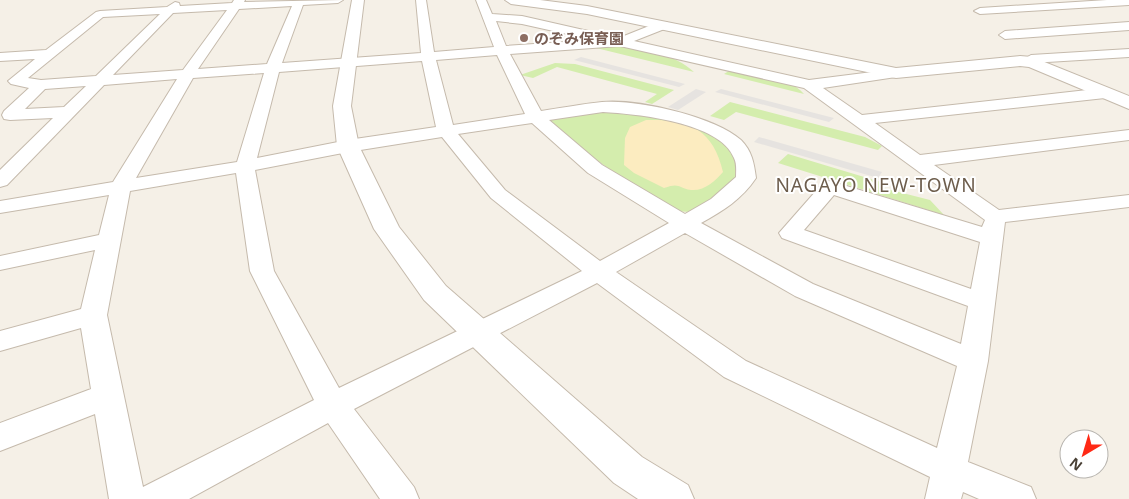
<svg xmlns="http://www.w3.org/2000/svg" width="1129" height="499" font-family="'Noto Sans','Noto Sans JP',sans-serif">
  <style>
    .green { fill: #d4edad }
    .sand { fill: #fcecc0 }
    .parking { fill: #e6e3e0 }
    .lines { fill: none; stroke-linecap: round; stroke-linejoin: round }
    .minor-casing { stroke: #c5baac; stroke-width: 2 }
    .tertiary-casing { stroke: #c5baac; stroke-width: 2 }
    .minor { fill: #fff; fill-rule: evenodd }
    .tertiary { fill: #fff; fill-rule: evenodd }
    .education-dot { fill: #8d6e63; stroke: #fff; stroke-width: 2 }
    .labels { text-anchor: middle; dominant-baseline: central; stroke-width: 4; stroke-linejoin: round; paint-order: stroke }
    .far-education-label { font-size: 15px; font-weight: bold; fill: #785e54; stroke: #fff; text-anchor: start }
    .neighbourhood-label { font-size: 19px; letter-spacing: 1px; fill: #6d5d4c; stroke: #fff }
  </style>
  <rect width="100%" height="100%" fill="#f5f0e7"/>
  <g class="green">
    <path d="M620,46c26,5 54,7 74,26l-98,-24z"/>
    <polygon points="555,63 575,64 674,90 652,104 645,102 657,94 557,67 533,78 520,75"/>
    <path d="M732,69c21,5 59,8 72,25l-80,-20z"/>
    <polygon points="730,102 865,137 882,146 878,150 736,112 724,120 710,116"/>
    <polygon points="618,110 695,125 728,146 735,155 737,165 735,177 727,190 690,212 674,211 622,178 574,144 547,119 550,117"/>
    <polygon points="788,154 884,183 883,188 930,200 944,215 778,163"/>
  </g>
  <path class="sand" d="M646,120c42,-1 67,8 77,52 -8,9 -18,19 -32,18 -13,-2 -11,-8 -27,-2l-30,-15 -10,-8 1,-27 5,-11z"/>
  <g class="parking">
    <polygon points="581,57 685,84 679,87 574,60"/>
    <polygon points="696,89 706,92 678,110 668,107"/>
    <polygon points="721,89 834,118 829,122 715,92"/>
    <polygon points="759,137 882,172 878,178 754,142"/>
  </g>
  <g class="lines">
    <g class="minor-casing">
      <g id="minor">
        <path d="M234,0h11l-1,2 99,-2 -5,3 -35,2 -21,58 139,-10 -5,-53h10l8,52 60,-5 -18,-47h10l6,14 30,2 97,22 40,-16h8l2,3 -2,3 -33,13 175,39 87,-11 5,1 2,3 -2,3 -5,1 -73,11 39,27 243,-27 6,2 2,3 -2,3 -6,2 -230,25 45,32 209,-25v10l-195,25 65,45 130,-15v12l-124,15 -17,139 -20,101 63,25 5,12h-57l-16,-7 -2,7h-36l5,-22 -206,-100 -127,-94 -243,126 60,78 5,12h-39l-52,-76 -139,76h-80l-14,-85 -95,37v-28l91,-34 -10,-61 -81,23v-20l81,-22 14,-59 -95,20v-14l99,-21 10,-40 -109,18v-12l113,-19 64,-103 -73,6 -97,100 -7,2v-17l53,-52 -43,2 -6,-1 -2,-4 2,-4 25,-23 -18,-4 -3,-3 27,-22 -35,2v-8l46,-3 50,-38 4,-1 67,-4 8,-5 4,1 1,3 52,-3zM292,6l-25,58 -69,5 41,-60zM227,10l-44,60 -70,5 60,-62zM160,14l-64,62 -55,4 -13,-2 75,-61zM496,21l26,3 72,16 -88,6zM620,46l184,42 181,132 -3,7 -152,-46 -7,2 -44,50 3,5 186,68 -7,38 -148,-60 -112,-61c22,-12 41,-24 55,-45 -2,-15 -4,-27 -15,-38 -27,-24 -104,-41 -139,-38 -20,2 -41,6 -61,9l-31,-57zM497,55l28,59 -72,11 -17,-65zM422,61l14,66 -88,13 -91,18 22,-86zM264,73l-27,89 -101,16 57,-100zM86,86l-22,21 -39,2 20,-20zM603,112c34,2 117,10 131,46 3,6 2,13 2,19l-25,22 -26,15 -83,-49 -53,-45zM532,123l56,50 81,50 -69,38 -95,-71 -47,-56zM442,137l49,61 91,73 -243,117 -65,-117 -19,-101 93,-18zM236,173l14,98 64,129 -171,87 -36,-172 23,-124zM834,195l146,47 -9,47 -167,-59zM685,233l110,63 162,70 -20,82 -191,-87 -130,-89z"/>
        <polygon points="1107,0 1129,0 1129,5 980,14 974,11 980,8"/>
        <polygon points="1129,22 1129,30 1005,39 999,35 1005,31"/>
        <polygon points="1129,49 1129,57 1031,63 1024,59 1031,55"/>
      </g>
    </g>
    <g class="tertiary-casing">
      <g id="tertiary">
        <polygon points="352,0 364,0 351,106 359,146 399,227 446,286 642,457 688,485 694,499 638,499 614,483 424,300 374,229 337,146 333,106"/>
        <polygon points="505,0 540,0 587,6 896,68 1020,56 1032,57 1129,96 1129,109 1029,67 1020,66 896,78 587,14 511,4"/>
      </g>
    </g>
    <use href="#minor" class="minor"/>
    <use href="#tertiary" class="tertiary"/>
  </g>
  <circle class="education-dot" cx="524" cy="38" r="5"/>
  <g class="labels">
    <g class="far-education-label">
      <text x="534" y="38">のぞみ保育園</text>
    </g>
    <g class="neighbourhood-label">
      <text x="876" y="185">NAGAYO NEW-TOWN</text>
    </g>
  </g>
  <g transform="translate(1084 454) rotate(218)"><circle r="24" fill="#ffffff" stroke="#b6b3ae"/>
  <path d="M0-4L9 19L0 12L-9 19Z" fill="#ff2915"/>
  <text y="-8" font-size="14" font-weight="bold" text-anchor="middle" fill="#494035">N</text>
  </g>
</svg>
